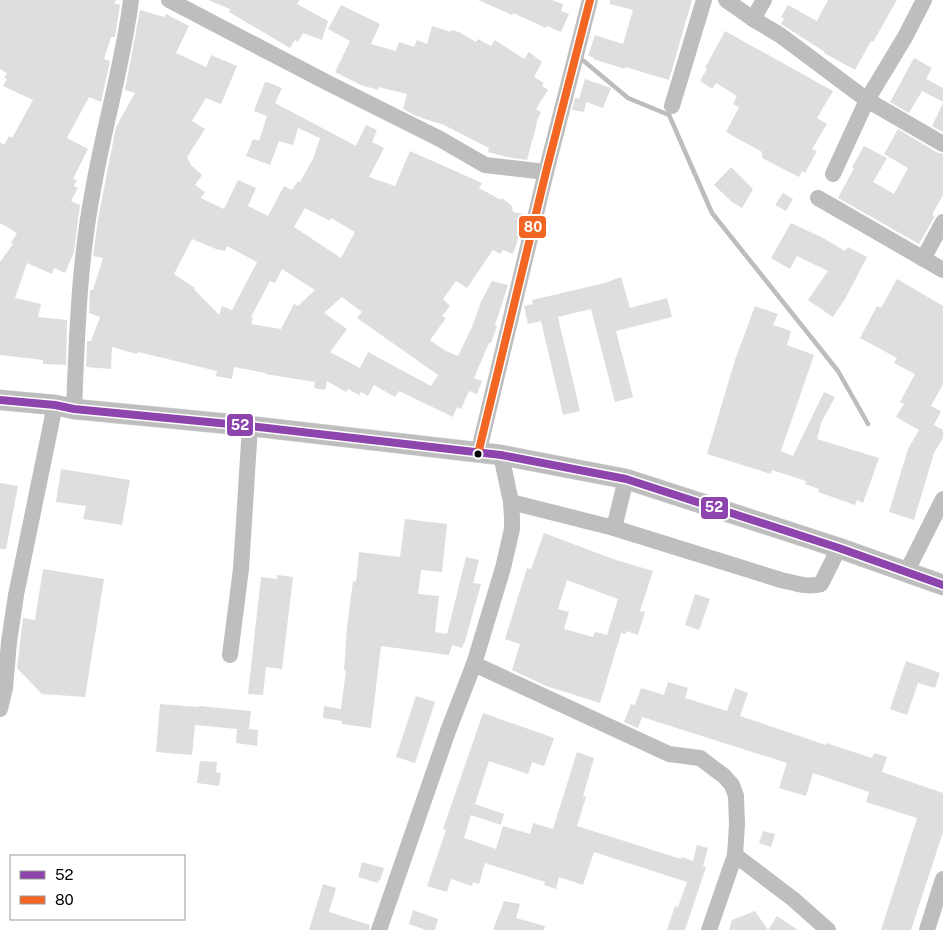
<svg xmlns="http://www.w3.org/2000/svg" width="943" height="930" font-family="'Public Sans',sans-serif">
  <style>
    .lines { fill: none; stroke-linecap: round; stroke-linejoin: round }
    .stream { stroke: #bdbdbd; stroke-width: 4.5 }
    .building { fill: #dedede; fill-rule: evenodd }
    .major-casing { stroke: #dbdbdb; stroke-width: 21 }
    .minor { stroke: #bebebe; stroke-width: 16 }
    .major { stroke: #bebebe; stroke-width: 20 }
    .bus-1-casing { stroke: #fff; stroke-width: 11 }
    .bus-2-casing { stroke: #fff; stroke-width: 11 }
    .bus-1 { stroke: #8e44ad; stroke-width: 8 }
    .bus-2 { stroke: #f26522; stroke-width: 8 }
    .bus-dot { fill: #000; stroke: #fff; stroke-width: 2 }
    .line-badge { stroke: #fff; stroke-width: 2 }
    .badge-label { font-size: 14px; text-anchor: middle; font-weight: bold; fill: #fff }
  </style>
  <rect width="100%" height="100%" fill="#fff"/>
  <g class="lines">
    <polyline class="stream" points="579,57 628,98 669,115 712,213 838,371 868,424"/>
  </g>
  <g class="building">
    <polygon points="0,0 116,0 114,3 120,5 115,37 111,37 104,59 110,61 101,102 89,97 67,138 88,149 73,179 77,180 74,186 78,188 71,201 80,205 74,252 65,273 54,268 52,274 27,263 15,298 41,304 38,317 67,320 66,365 43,364 43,360 0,355 0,262 13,244 11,243 17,233 0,223 0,142 4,145 9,136 12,138 33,100 3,86 7,79 4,78 7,73 0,69"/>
    <polygon points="208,0 300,0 297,4 328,21 322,40 303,33 298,42 295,40 290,48 229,12 230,9"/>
    <polygon points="478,0 552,0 563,4 561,11 569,14 561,32 547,26 546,28 513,13 512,15"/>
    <polygon points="610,0 692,0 669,80 625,67 625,69 593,59 593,57 588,56 595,35 623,44 633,10 610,4"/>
    <polygon points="828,0 897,0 873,42 871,41 855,70 824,53 825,52 781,24 784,19 781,17 788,5 817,21"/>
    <polygon points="341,5 380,24 371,44 396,51 399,42 414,47 417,40 427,44 432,26 451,32 451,30 459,32 476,42 478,39 491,46 495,40 524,59 529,52 542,62 534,77 544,83 542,86 548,90 536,109 541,112 536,123 537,123 527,160 507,157 488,152 489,148 444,125 416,116 403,109 407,94 378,87 378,90 361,85 335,72 350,41 328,29"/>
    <path d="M140,10l24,7 2,-3 23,12 -13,27 30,14 5,-12 26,11 -16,38 -15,-6 -14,23 13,8 -18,28 4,8 11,10 -7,10 10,7 -4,6 23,11 14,-29 18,8 -8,18 20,10 16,-30 8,4 6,-9 2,1 13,-23 7,-21 -22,-10 -5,17 -14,-4 -9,24 -24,-9 7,-17 6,2 8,-25 -13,-5 11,-29h2l15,6 -7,15 81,43 10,-21 11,5 -5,12 12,6 -15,29 26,9 15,-35 72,32 -3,5 22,12 1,-2 10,8 1,6 10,2 -3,15 1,1 -8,24 -10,-4 -3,4 -7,-4 -26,38 -11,-7 -13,18 7,7 -8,10 4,2 -16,22 14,10 14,6 14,-29 9,-25 11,-21 16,4 -13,40 2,1 -6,17h-2l-15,35 8,3 -5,13 -8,-3 -8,18 -4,-2 -4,10 -54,-26 -4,6 -21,-12 -6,11 -7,-4 -2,3 -11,-6 -2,3 -19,-11 -2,9 -11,-2 1,-6 -50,-8 1,-1 -32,-6 -2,12 -16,-3 1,-5 -79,-19 -1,2 -25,-7 -1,22 -25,-2 1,-26h4l9,-24 -11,-4 1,-23h3l10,-32 -10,-2 5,-37 18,-92 19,-34 -10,-3zM305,208l25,13 1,-3 24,14 -14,26 -47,-31zM192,239l24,10 9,2 2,-5 30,16 -25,48 -10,-4 -3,9 -25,-26 1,-1 -21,-14zM282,269l33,21 -17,16 -4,-2 -13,25 -30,-5 2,-6 -2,-1 19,-36 5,2zM342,297l20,15 -5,6 81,57 -7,11 -63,-34 -8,16 -30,-16 17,-23 -23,-16z"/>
    <polygon points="725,31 833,91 817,118 827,124 812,149 817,151 805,173 802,171 799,177 762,158 762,152 726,132 739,107 733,104 737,96 716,83 712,89 700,81 707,69 705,68"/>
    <polygon points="914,58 932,68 926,79 943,88 943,102 922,91 909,113 890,102"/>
    <polygon points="585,79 611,88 603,108 586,102 584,112 572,110 575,98 579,99"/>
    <polygon points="943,103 943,132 932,126"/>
    <polygon points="898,129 938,153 943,154 943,195 932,215 935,216 919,244 838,198 854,168 852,167 864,146 887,158 873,182 894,194 908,168 884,154"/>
    <polygon points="731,167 753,189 742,208 732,202 714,185"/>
    <polygon points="783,193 793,199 786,211 775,205"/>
    <polygon points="791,223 823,238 845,251 848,247 867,257 845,299 833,317 808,300 828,271 797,256 790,269 771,258"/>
    <polygon points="621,277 630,308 667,298 672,317 616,331 633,397 615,402 591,309 558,317 580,411 563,415 541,321 528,324 524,306 533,304 532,300 605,283"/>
    <polygon points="897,279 943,306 943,384 931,406 941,411 934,425 943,430 943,438 934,453 914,520 889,512 908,449 919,430 896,417 904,404 900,402 915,374 894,363 897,358 860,338 877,306 881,308"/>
    <polygon points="755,306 778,314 773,325 791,331 787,345 814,355 781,451 793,456 824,392 835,397 821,423 817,439 879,458 863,503 857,500 855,505 818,492 819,489 805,484 806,481 772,470 771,474 707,454 735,360"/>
    <polygon points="61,469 130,480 122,525 83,519 86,506 56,502"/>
    <polygon points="0,483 18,486 6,549 0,549"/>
    <polygon points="405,519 447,524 442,572 421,570 418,594 439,596 435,632 447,634 466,557 479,560 473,583 481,584 465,641 462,648 452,645 449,655 381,646 371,728 342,724 342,721 323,718 324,706 341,709 346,670 344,670 347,627 353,581 356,582 359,552 400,557"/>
    <path d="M544,533l69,26 40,12 -13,40 5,1 -7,23 -12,-4v3l-5,-1 -21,70 -54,-17 -34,-16 8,-26 -15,-5 22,-71 4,1zM567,580l51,19 -11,36 -12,-3 -2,5 -29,-8 5,-17 -11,-3z"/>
    <polygon points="43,569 104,579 85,697 42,694 17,668 23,618 35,620"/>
    <polygon points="277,575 293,577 282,669 266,667 263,695 248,694 261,577 277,579"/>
    <polygon points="695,594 710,599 699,630 685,625"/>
    <polygon points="906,661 940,673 935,688 918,683 907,715 890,709"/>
    <polygon points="668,682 688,688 685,698 727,711 735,688 748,693 740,716 826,745 826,743 872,758 874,753 887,757 882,772 943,793 943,832 911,930 881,930 917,818 866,802 869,792 813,773 806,796 779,788 787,763 642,717 638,728 624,722 631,704 635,705 641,688 664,695"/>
    <polygon points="416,696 435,702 415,763 396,757"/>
    <polygon points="160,704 198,707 199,706 251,711 249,729 258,730 257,746 236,743 237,729 195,725 192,755 156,752"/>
    <polygon points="483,713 554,738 544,766 532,762 528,774 489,761 475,804 504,814 501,825 471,815 464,838 496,849 503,826 530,834 533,823 553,829 577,752 594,758 583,796 586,797 577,826 681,859 682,857 693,861 697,845 708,848 703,866 706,867 685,930 667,930 675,906 678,907 687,882 594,852 583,885 559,877 556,889 544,885 545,882 485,863 479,884 473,882 472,886 451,879 447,892 427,886 446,830 443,829"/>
    <polygon points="200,761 217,762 216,772 221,773 219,786 197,783"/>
    <polygon points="763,831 775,834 771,847 759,843"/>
    <polygon points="362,862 384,868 380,881 378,880 378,883 358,877"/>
    <polygon points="323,884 336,888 329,912 370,925 369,930 309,930"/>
    <polygon points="504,901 520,904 516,918 545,926 544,930 493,930"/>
    <polygon points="413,910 438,919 435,930 426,930 409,924"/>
    <polygon points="755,911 768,930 729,930 732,920"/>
    <polygon points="777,916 798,930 768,930"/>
  </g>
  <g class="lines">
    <g class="major-casing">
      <polyline id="major" points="0,400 55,405 74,409 250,426 501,455 626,479 839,548 943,585"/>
    </g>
    <g class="minor">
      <polyline points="169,0 328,83 440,139 485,165 546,172"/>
      <polyline points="726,0 753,19 780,35 867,100 943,144"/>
      <polyline points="753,19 764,0"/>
      <polyline points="672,106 704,0"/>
      <polyline points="833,174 867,100 905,37 924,0"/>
      <polyline points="818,198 943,270"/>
      <polyline points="923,259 943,222"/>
      <path d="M74,409c3,-73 5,-147 19,-219 11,-64 30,-126 38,-190"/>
      <polyline points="478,454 546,172 590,0"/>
      <path d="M511,502l103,26 167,52c13,3 27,8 40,4l18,-36"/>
      <polyline points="614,528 626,479"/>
      <polyline points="906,573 943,499"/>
      <polyline points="230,655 241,569 250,426"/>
      <polyline points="474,664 669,754 700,758 724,776 732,785 736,796 737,824 735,855 709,930"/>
      <polyline points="0,709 5,688 9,642 16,595 55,405"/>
      <polyline points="735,855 793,899 828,930"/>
      <polyline points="379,930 448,731 474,664 503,568 512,529 512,517 511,502 501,455"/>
      <polyline points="927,930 943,879"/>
    </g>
    <use href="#major" class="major"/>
    <g class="bus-1-casing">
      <polyline id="bus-1" points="0,400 55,405 74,409 250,426 501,455 626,479 839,548 943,585"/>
    </g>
    <g class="bus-2-casing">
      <polyline id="bus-2" points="478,454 546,172 590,0"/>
    </g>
    <use href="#bus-1" class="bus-1"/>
    <use href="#bus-2" class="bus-2"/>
  </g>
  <circle class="bus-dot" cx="478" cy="454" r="4.5"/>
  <g class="line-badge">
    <rect x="518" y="215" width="29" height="24" rx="5" fill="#f26522"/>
    <rect x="226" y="413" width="28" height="24" rx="5" fill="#8e44ad"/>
    <rect x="700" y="496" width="29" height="24" rx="5" fill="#8e44ad"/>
  </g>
  <g class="badge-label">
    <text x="533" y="232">80</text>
    <text x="240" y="430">52</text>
    <text x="714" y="512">52</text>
  </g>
  <rect x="10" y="855" width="175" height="65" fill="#ffffff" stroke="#999999"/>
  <rect x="20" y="871" width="25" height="8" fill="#8e44ad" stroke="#999999"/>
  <text x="55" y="880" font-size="15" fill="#000000">52</text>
  <rect x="20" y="896" width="25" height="8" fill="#f26522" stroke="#999999"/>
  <text x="55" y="905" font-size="15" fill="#000000">80</text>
</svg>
